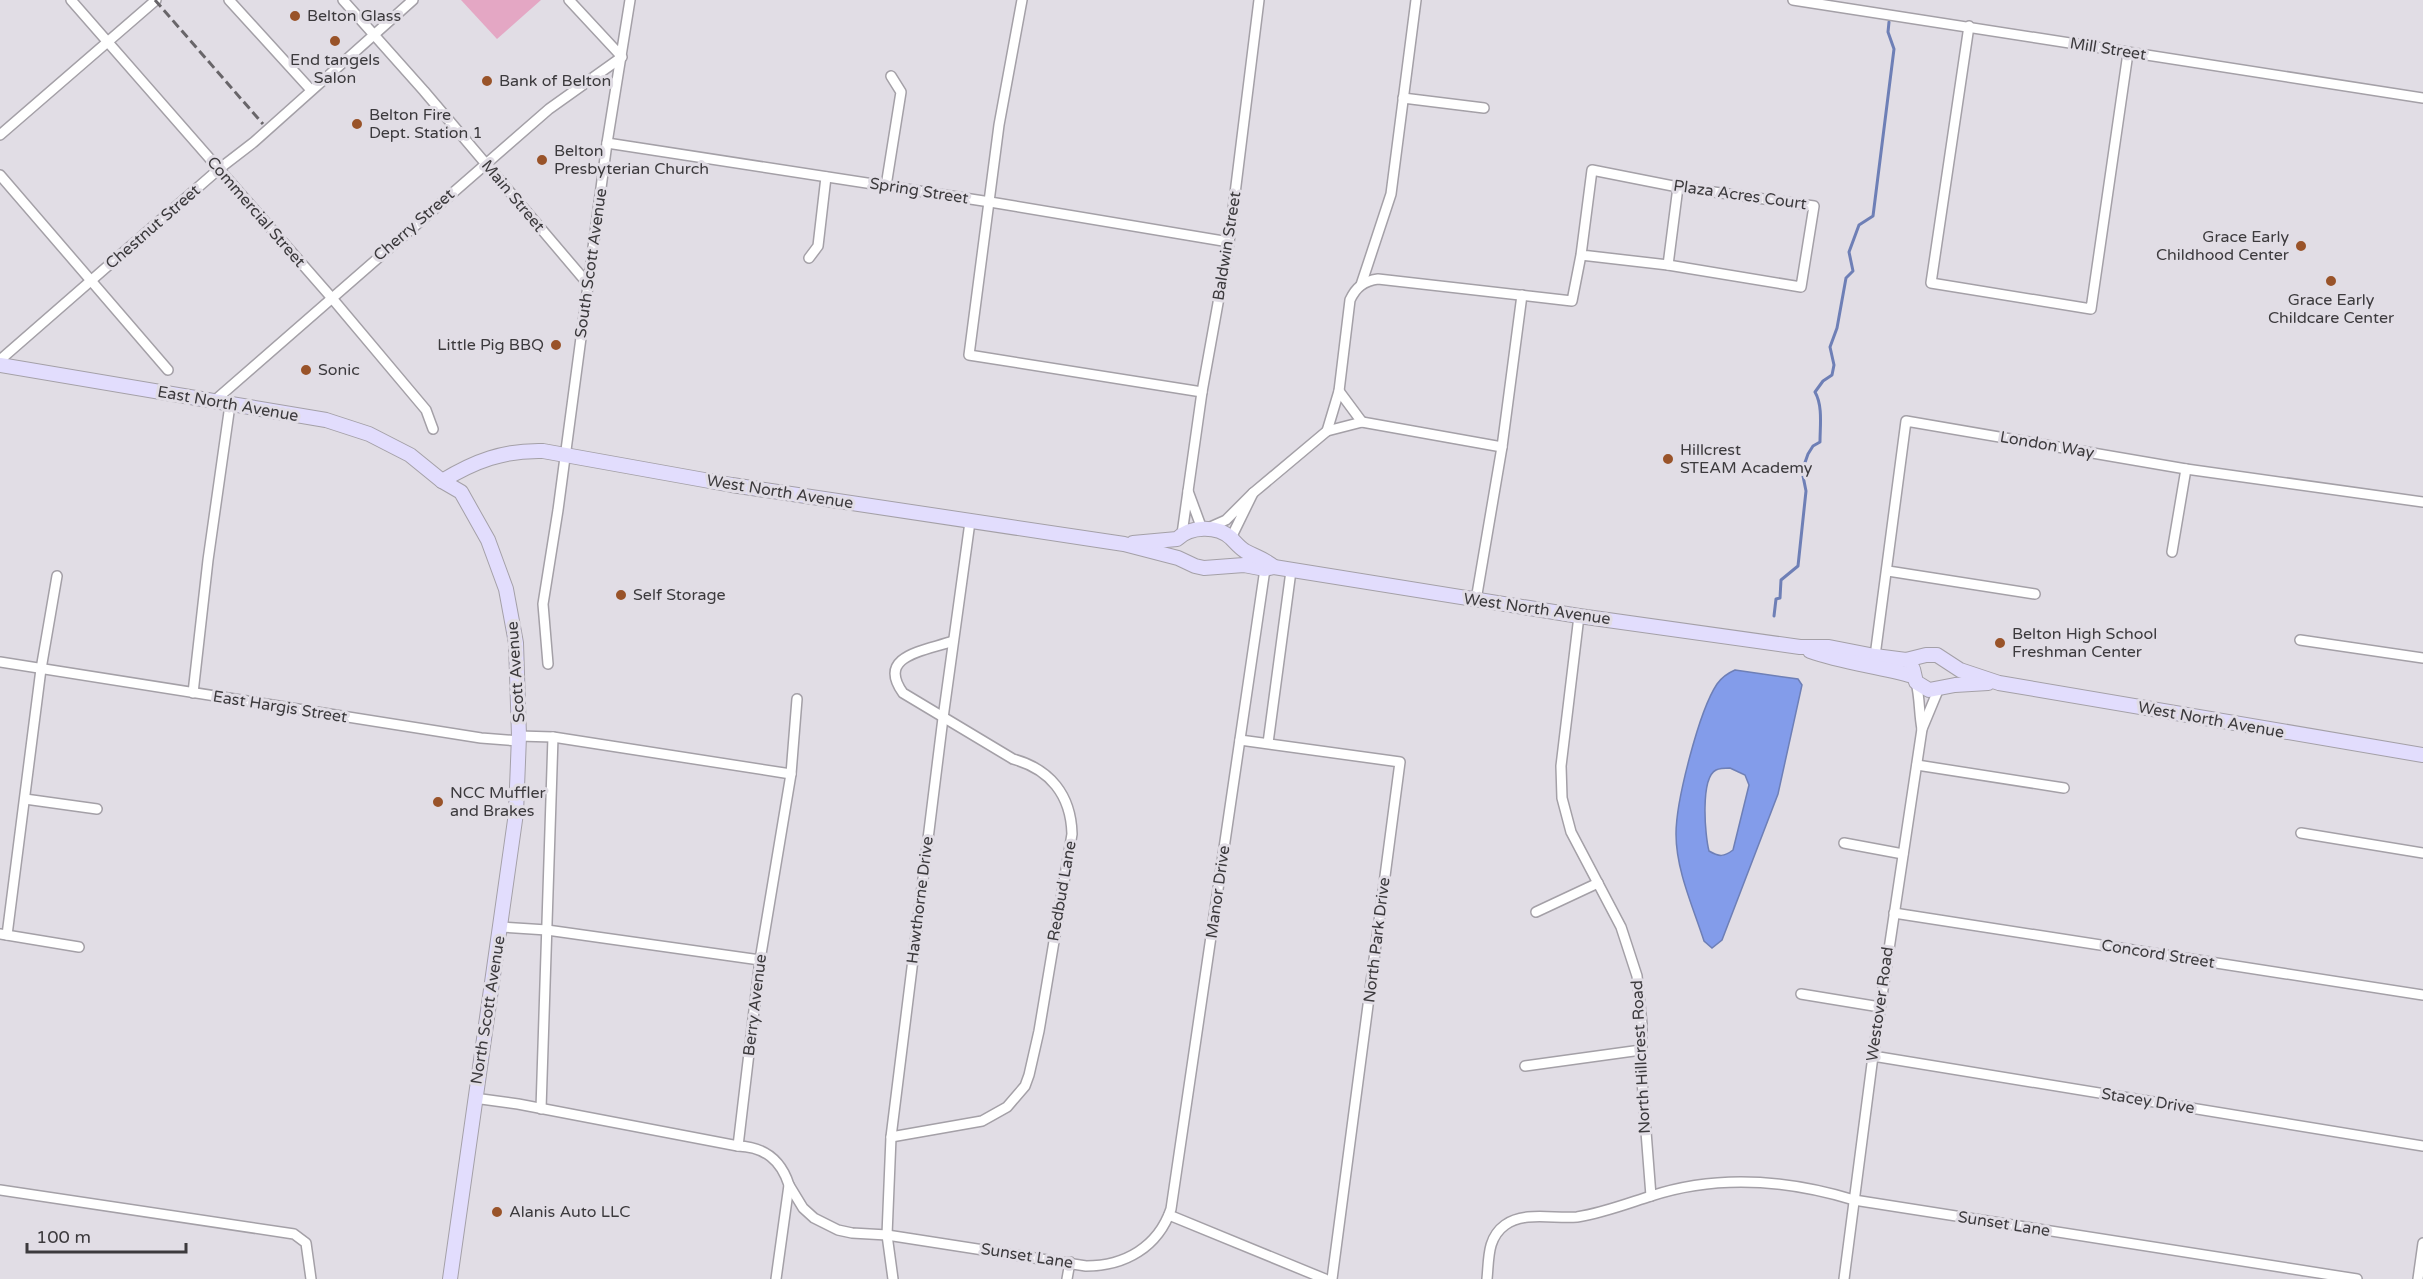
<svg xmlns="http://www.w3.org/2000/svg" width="2423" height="1279" font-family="'Varela Round',sans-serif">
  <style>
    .green { fill: #e4a7c4 }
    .water { fill: #839cea; stroke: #6e7fb6; stroke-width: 1.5; fill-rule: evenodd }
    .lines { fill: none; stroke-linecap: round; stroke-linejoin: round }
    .stream { stroke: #6e7fb6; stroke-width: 3 }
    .minor-casing { stroke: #a4a0a7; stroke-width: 12 }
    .secondary-casing { stroke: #a4a0a7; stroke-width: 16 }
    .minor { stroke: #fff; stroke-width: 9 }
    .secondary { stroke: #e2ddfd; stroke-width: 14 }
    .rail { stroke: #686569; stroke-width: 3; stroke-dasharray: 9 4.5; stroke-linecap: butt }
    .poi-dot { fill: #995329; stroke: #e1dde5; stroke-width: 2 }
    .labels { text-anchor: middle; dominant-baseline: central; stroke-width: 6; stroke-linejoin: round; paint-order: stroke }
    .poi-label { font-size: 16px; fill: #3c3a3d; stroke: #e1dde5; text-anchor: start }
    .street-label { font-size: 16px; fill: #3c3a3d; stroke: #e1dde5 }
  </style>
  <rect width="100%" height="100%" fill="#e1dde5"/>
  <polygon class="green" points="461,0 541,0 497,39"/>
  <path class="water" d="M1735,670l63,9 4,6 -24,109 -56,146 -10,8 -8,-7c-11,-34 -28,-71 -28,-107 0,-33 23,-123 41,-150 5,-7 11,-11 18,-14zM1730,768l15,7 4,10 -16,65c-9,7 -14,7 -24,1 -4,-15 -9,-73 7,-81 4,-2 10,-2 14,-2z"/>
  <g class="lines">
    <path class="stream" d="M1774,616l2,-17 4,-1 1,-18 17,-14 8,-75 -4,-20 6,-17 5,-8 7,-4c0,-16 3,-36 -5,-50l8,-11 9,-6 2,-10 -4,-18 7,-19 9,-50 7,-7 -4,-19 10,-27 14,-9 21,-167 -6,-17 1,-10"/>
    <g class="minor-casing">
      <g id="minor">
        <polyline points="71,0 331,297 426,410 433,429"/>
        <polyline points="229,0 311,90"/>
        <polyline points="343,0 424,91 588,284"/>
        <polyline points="1022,0 999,125 969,355 1202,392"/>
        <polyline points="1793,0 2423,98"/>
        <polyline points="1969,26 1931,283 2091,309 2128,53"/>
        <polyline points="1403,98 1484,108"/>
        <polyline points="0,135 156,0"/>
        <polyline points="607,143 990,202 1229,242"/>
        <polyline points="0,175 168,370"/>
        <polyline points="886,186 901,92 891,76"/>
        <polyline points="809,258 818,246 826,177"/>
        <polyline points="1668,265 1678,187"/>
        <polyline points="1361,285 1391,194 1416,0"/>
        <polyline points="0,360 219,169 254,142 413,0"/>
        <polyline points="1339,391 1362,422"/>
        <polyline points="213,402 549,109 622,57 569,0"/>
        <path d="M1327,431l12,-40 11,-91c6,-13 14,-19 28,-21l194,22 9,-46 11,-85 86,17 136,19 -13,81 -133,-22 -87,-10"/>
        <polyline points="1188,491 1202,392 1229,242 1259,0"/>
        <polyline points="1253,493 1327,431 1362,422 1502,447"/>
        <polyline points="1208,528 1226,520 1253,493 1231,538"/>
        <polyline points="1182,534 1188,491 1202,529"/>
        <polyline points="2172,552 2186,469"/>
        <polyline points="1888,571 2035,594"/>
        <polyline points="1476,600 1502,447 1522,295"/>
        <polyline points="1579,616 1561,766 1562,798 1571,832 1621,927 1637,976 1642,1024 1642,1080 1651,1196"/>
        <polyline points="2300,640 2423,658"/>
        <polyline points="1875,656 1906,421 2186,469 2423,502"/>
        <polyline points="0,662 481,738 519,741"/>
        <polyline points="548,664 543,604 558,510 607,143 630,0"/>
        <path d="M1916,682c4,16 3,32 6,47"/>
        <polyline points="193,693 208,560 230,405"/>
        <polyline points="519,736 553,737 791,774"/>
        <polyline points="1240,740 1400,762 1332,1279"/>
        <polyline points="1268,743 1291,571"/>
        <polyline points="1917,765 2064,788"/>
        <polyline points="25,799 97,809"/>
        <polyline points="2301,833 2423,853"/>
        <polyline points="1844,843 1903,854"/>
        <polyline points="1536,912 1598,883"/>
        <polyline points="1894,913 2423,995"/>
        <polyline points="501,927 547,930 760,960"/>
        <polyline points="0,934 79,947"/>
        <polyline points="7,935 41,669 57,576"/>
        <polyline points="1801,994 1880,1007"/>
        <polyline points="1873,1056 2423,1146"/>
        <polyline points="1525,1066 1641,1050"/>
        <path d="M474,1098l44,6 220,42c27,1 43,14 51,39l-13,94"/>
        <polyline points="541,1109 553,737"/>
        <path d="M891,1137l91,-16 25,-14 18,-21 4,-11 10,-44 33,-197c-1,-39 -22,-65 -59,-75l-110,-66c-27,-38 22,-42 50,-52"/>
        <polyline points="738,1146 760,960 791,774 797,699"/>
        <path d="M789,1185l14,23 11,10 24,12 14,3 35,2 199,31c39,0 72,-19 85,-57l94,-640"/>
        <polyline points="0,1190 294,1234 306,1243 311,1279"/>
        <polyline points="1169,1215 1325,1279"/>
        <polyline points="893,1279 887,1235 891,1137 943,718 970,522"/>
        <polyline points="1067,1279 1070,1262"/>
        <path d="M1487,1279c2,-20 0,-41 18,-54 19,-14 49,-6 72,-8 26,-4 49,-13 74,-21 67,-22 137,-16 203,4l503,79"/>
        <polyline points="1844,1279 1873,1056 1922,729 1939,688"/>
        <polyline points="2418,1279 2423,1243"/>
      </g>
    </g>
    <g class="secondary-casing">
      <g id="secondary">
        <polyline points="0,365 326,420 369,434 410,455 442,481 461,492 488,540 506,589 516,643 519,736 516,813 450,1279"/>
        <path d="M442,481c33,-20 62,-31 101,-30l189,34 392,59 54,14 17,8 9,2 40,-3 21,4 9,-2 305,49 221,31h29l46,9 31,4 20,-5h11l23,15 39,13 424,72"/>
        <path d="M1133,543l44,-4c13,-13 40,-14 54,-1 5,5 8,9 14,13 11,6 20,8 29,16"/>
        <path d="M1810,651c33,12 69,15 103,25"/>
        <polyline points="1913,669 1916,682 1929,690 1955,685 1988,683"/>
      </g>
    </g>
    <use href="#minor" class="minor"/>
    <use href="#secondary" class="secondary"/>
    <polyline class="rail" points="155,0 263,124"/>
  </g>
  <g class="poi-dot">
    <circle cx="295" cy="16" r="6"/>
    <circle cx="335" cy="41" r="6"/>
    <circle cx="487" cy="81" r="6"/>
    <circle cx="357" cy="124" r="6"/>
    <circle cx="542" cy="160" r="6"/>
    <circle cx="2301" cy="246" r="6"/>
    <circle cx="2331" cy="281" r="6"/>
    <circle cx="556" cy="345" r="6"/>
    <circle cx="306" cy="370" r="6"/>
    <circle cx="1668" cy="459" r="6"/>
    <circle cx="621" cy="595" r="6"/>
    <circle cx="2000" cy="643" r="6"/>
    <circle cx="438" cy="802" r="6"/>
    <circle cx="497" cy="1212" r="6"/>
  </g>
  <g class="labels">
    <g class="poi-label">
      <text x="307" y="16">Belton Glass</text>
      <text x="335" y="60" text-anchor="middle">End tangels<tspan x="335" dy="18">Salon</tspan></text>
      <text x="499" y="81">Bank of Belton</text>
      <text x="369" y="115">Belton Fire<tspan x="369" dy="18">Dept. Station 1</tspan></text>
      <text x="554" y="151">Belton<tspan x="554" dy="18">Presbyterian Church</tspan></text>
      <text x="2289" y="237" text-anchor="end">Grace Early<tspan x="2289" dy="18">Childhood Center</tspan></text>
      <text x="2331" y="300" text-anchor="middle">Grace Early<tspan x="2331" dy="18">Childcare Center</tspan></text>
      <text x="544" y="345" text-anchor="end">Little Pig BBQ</text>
      <text x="318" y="370">Sonic</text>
      <text x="1680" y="450">Hillcrest<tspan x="1680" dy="18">STEAM Academy</tspan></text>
      <text x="633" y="595">Self Storage</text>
      <text x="2012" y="634">Belton High School<tspan x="2012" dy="18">Freshman Center</tspan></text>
      <text x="450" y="793">NCC Muffler<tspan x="450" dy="18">and Brakes</tspan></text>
      <text x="509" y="1212">Alanis Auto LLC</text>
    </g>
    <g class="street-label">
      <text transform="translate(2108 49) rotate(9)">Mill Street</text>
      <text transform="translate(919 191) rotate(9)">Spring Street</text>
      <text transform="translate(1740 195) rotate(8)">Plaza Acres Court</text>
      <text transform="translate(513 196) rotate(50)">Main Street</text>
      <text transform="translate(256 212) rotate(49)">Commercial Street</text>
      <text transform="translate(414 225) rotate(-41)">Cherry Street</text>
      <text transform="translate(153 227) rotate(-41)">Chestnut Street</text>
      <text transform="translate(1227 246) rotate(-81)">Baldwin Street</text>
      <text transform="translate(591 263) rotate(-82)">South Scott Avenue</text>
      <text transform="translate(228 404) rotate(10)">East North Avenue</text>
      <text transform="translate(2047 445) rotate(10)">London Way</text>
      <text transform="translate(780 492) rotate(9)">West North Avenue</text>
      <text transform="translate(1537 609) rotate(8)">West North Avenue</text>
      <text transform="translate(516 672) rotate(-94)">Scott Avenue</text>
      <text transform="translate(280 707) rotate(9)">East Hargis Street</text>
      <text transform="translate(2211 720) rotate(10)">West North Avenue</text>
      <text transform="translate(1062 891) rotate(-80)">Redbud Lane</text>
      <text transform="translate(1218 892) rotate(-82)">Manor Drive</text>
      <text transform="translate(920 900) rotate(-83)">Hawthorne Drive</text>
      <text transform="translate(1377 940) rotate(-83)">North Park Drive</text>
      <text transform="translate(2158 954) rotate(9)">Concord Street</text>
      <text transform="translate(1880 1004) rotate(-82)">Westover Road</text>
      <text transform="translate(755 1005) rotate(-83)">Berry Avenue</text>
      <text transform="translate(488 1010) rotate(-81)">North Scott Avenue</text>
      <text transform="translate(1641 1057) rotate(-93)">North Hillcrest Road</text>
      <text transform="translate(2148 1101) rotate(9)">Stacey Drive</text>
      <text transform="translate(2004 1224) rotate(9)">Sunset Lane</text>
      <text transform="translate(1027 1256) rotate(9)">Sunset Lane</text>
    </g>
  </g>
  <path d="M27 1243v9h159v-9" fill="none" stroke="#3c3a3d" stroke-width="3"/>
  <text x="36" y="1243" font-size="18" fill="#3c3a3d" stroke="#e1dde5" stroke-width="4.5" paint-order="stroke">100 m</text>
</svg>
